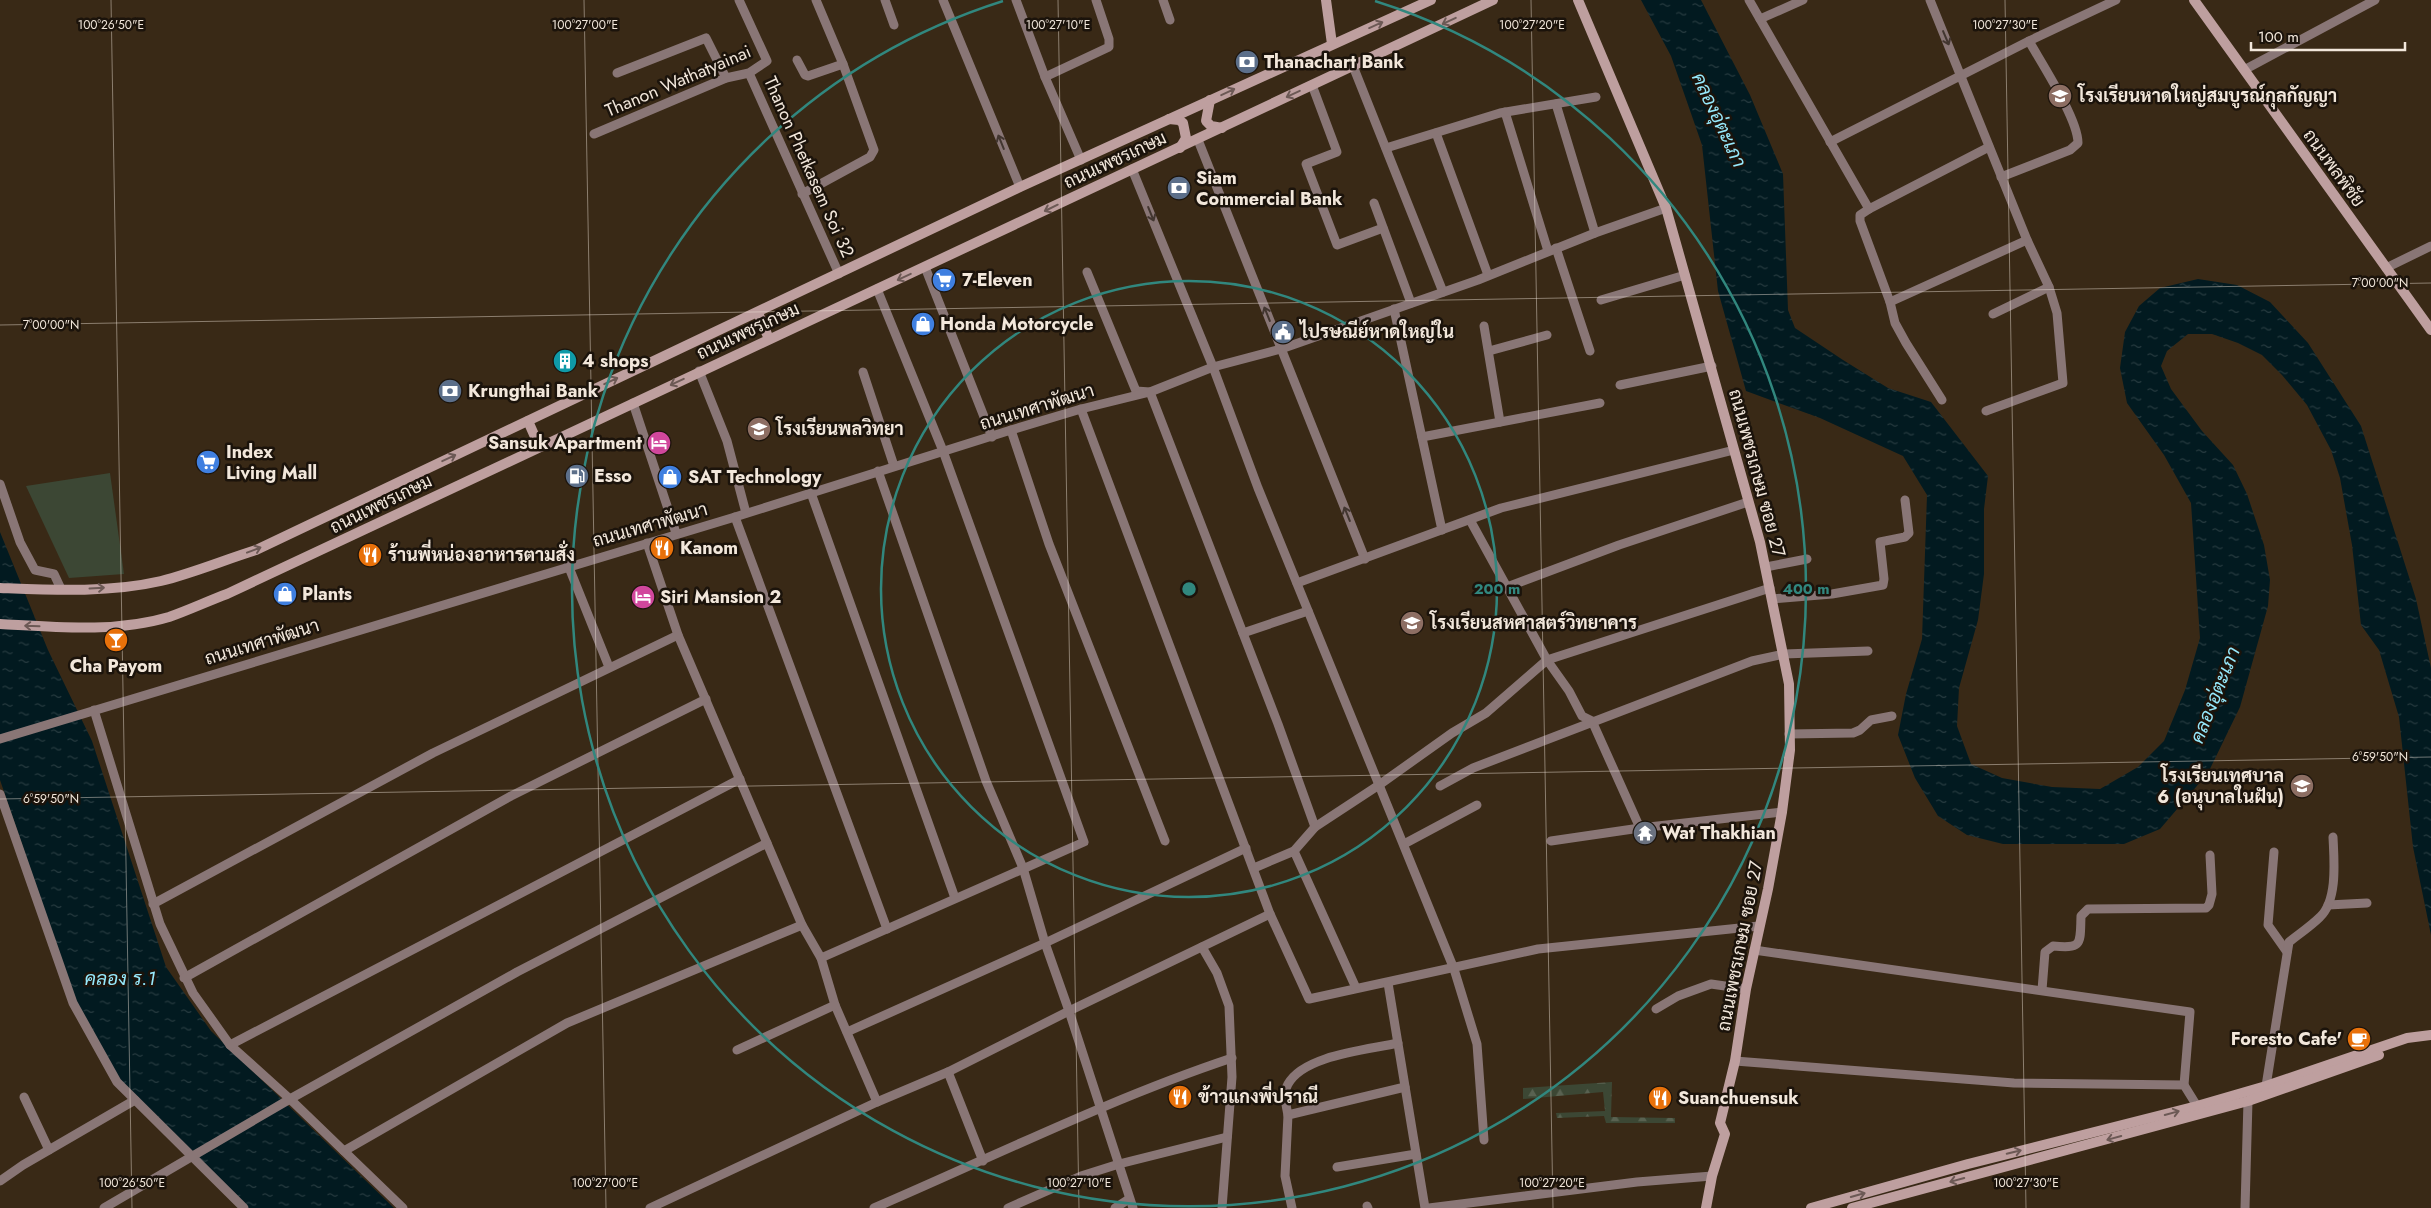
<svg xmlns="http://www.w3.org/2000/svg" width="2431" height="1208" font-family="Jost,Sarabun,sans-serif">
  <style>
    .green { fill: #3c4734 }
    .forest { fill: url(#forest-firs) }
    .water { fill: url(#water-ripples) }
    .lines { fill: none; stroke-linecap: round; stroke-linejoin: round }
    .street { stroke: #897676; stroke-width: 9 }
    .secondary { stroke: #be9f9f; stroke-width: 10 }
    .oneway { stroke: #6c5955 }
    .oneway2 { stroke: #423630 }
    .ticks { fill: none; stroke: #f2e7db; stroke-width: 1; stroke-opacity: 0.45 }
    .ring { fill: none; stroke: #31877e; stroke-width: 2.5 }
    .labels { text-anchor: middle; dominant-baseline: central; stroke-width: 5; stroke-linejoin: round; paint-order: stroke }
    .poi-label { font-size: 18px; font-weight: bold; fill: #f2e7db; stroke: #1b130b; text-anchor: start }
    .street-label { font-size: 18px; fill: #f2e7db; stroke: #1b130b }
    .water-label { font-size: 19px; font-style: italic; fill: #96e9fc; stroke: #1b130b }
    .ticks-label { font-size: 12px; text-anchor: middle; fill: #f2e7db; stroke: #1b130b; stroke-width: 5; stroke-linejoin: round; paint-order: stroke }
    .centre { fill: #31877e; stroke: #1b130b; stroke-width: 2.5 }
    .ring-label { font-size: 15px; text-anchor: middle; font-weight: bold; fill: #31877e; stroke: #1b130b; stroke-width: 5; stroke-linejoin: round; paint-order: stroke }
  </style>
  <defs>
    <pattern id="forest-firs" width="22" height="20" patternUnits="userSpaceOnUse" patternTransform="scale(1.25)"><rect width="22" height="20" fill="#3c4734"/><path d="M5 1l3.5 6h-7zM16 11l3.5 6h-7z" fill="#596251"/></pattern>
    <pattern id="water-ripples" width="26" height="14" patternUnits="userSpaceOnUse" patternTransform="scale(1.25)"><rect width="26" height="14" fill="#021a20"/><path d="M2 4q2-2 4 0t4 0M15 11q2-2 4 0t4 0" fill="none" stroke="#273b40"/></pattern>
  </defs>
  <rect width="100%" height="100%" fill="#392916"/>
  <polygon class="green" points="110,473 124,574 69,578 26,486"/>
  <polygon class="forest" points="1612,1082 1611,1117 1675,1118 1675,1123 1606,1123 1604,1116 1557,1118 1556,1113 1605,1111 1603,1092 1523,1099 1523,1088"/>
  <g class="water">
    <polygon points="1641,0 1701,0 1750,95 1783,174 1788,310 1795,328 1843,360 1888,388 1931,402 1988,476 1984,509 1984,574 1978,620 1959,688 1957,726 1971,764 2002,778 2052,787 2100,789 2138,767 2164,741 2185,690 2200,638 2191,503 2164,455 2127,403 2120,368 2125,332 2139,306 2160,288 2198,279 2237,285 2270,302 2308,343 2361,426 2416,599 2431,668 2431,935 2413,847 2399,717 2379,650 2361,625 2352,545 2340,478 2331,450 2307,405 2282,375 2262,355 2238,343 2212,334 2188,334 2167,351 2161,366 2171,389 2202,431 2233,465 2247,494 2264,545 2270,580 2268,606 2240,707 2208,773 2160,829 2124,844 2003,844 1967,835 1938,816 1915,778 1898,735 1906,694 1922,639 1927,495 1903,456 1820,418 1746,391 1718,291 1702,145 1671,56"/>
    <polygon points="0,532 48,650 92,741 166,967 211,1031 394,1208 248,1208 122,1083 76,1002 0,780"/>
  </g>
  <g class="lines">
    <g class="street">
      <polyline points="885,0 894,25"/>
      <polyline points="943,0 1020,187"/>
      <polyline points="1016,0 1045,77 1081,160"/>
      <polyline points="1163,0 1170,20"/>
      <polyline points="1749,0 1869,209 1989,147"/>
      <polyline points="1930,0 2027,240 2049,287 2057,313 2063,383 1986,411"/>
      <polyline points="1760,19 1803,0"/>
      <polyline points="797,60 805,75 808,76 843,64"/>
      <polyline points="1353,66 1443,292"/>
      <polyline points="2244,70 2375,0"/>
      <polyline points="617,73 706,38 726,78"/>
      <polyline points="749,73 839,274"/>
      <polyline points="1045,77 1109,47 1109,39 1096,0"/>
      <polyline points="1312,85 1337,152 1306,164 1337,245 1383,228"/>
      <polyline points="1556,104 1595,233"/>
      <polyline points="1505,112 1548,251"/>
      <polyline points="1436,133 1488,275"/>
      <polyline points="594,134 726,78 749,73 767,61 739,0"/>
      <polyline points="1198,140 1365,559"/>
      <polyline points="1830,142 2029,41 2116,0"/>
      <polyline points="1386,148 1500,113 1596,97"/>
      <polyline points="1132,169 1213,367 1258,488 1454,969 1477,1044 1484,1140"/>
      <path d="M2001,177l69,-27 8,-7c0,-24 -36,-79 -49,-102"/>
      <polyline points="802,194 870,157 874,150 843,64 816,0"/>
      <polyline points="1374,203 1411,303"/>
      <polyline points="1869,209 1860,215 1860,221 1890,302 1895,323 1906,343 1942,400"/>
      <polyline points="1556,248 1590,351"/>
      <polyline points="925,267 992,437"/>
      <polyline points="2386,268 2431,246"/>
      <polyline points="1087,272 1136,391 1150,392 1278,724 1315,827"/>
      <polyline points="1601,300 1685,275"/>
      <polyline points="1890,302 2027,240"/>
      <polyline points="1394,309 1442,530"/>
      <polyline points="1993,314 2049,287"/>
      <polyline points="1484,326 1500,422"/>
      <polyline points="1489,351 1547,335"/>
      <polyline points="699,371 727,441 746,513"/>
      <polyline points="863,372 894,466"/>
      <polyline points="1620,385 1712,366"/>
      <polyline points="633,403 676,533"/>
      <polyline points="1081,409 1270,914 1309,999 1538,949 1759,926"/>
      <polyline points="1011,430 1049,544 1165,841"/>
      <polyline points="1422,437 1600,403"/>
      <polyline points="878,471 986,781 1023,868 1045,943 1069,1011 1133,1208"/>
      <polyline points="0,484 20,542 35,570 54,574 61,589"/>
      <polyline points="811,493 955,898"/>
      <polyline points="735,517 887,929"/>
      <polyline points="1470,520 1547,660 1569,691 1582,716 1592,721 1640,828"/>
      <polyline points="647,543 678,635 802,925 821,958 835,1005 877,1102"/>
      <polyline points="568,565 609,667"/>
      <polyline points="1766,567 1807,559"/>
      <polyline points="1297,583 1501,508 1734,450"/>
      <polyline points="1507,587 1619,545 1748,502"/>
      <polyline points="1772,599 1832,594 1883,585 1884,579 1880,542 1905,537 1909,533 1905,500"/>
      <polyline points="1243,633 1308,611"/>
      <polyline points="94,710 160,924 193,993 230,1045 290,1099 403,1208"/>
      <polyline points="1789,734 1853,733 1860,730 1871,720 1892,716"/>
      <polyline points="0,739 735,517 1011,430 1081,409 1150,392 1213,367 1281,349 1478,280 1595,233 1666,208"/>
      <polyline points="1440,786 1473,768 1752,661 1784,654 1868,651"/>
      <polyline points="0,794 73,1003 117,1082 244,1208"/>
      <polyline points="1551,841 1640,828 1782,812"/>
      <polyline points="1404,844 1477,805"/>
      <polyline points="1294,851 1356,988"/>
      <polyline points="2274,852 2268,925 2287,952"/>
      <polyline points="1254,868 1294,851 1315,827 1379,785 1452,733 1486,713 1547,660 1770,588"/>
      <polyline points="153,904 433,753 678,635"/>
      <polyline points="2328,905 2367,903"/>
      <polyline points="1202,947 1217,973 1229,1006 1232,1077 1222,1208"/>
      <polyline points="1754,950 2190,1012 2184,1085"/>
      <polyline points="821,958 1084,842 943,451 877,289"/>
      <polyline points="184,978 511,796 706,699"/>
      <polyline points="1388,983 1425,1208"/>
      <path d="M2042,990l3,-38 8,-6c30,3 27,-2 28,-30l7,-7 118,-1 3,-3 3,-11 -2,-39"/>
      <polyline points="1656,1009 1678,996 1711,984 1746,989"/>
      <polyline points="847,1032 1045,943 1246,848"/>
      <polyline points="230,1045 740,779"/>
      <polyline points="737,1050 835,1005"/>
      <polyline points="1735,1061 2014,1083 2184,1085 2197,1106"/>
      <polyline points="948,1072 983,1161"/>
      <path d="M2266,1086l23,-144c10,-8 22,-16 31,-25 18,-17 14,-57 13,-80"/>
      <polyline points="24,1097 49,1150"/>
      <path d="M1288,1115c-2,-10 -5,-22 0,-31 16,-29 79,-34 110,-41"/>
      <polyline points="344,1151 567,1023 802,925"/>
      <polyline points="1337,1167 1416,1154"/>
      <polyline points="0,1181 23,1165 135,1100"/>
      <polyline points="1367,1206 1368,1208"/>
      <polyline points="104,1208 290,1099 517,972 767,843"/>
      <polyline points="650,1208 877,1102 948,1072 1069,1011 1270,914"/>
      <path d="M874,1208c119,-51 235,-109 358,-150"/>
      <polyline points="1008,1208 1081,1176 1119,1164 1227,1137"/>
      <polyline points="1115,1208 1129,1199"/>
      <polyline points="1292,1208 1285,1176 1288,1115 1405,1087"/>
      <polyline points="1429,1208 1637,1182 1712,1176"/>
      <polyline points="2245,1208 2248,1101"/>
    </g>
    <g class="secondary">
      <polyline points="1326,0 1332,44"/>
      <polyline points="1578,0 1666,208 1760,542 1789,684 1790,750 1782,812 1768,889 1746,989 1735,1061 1720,1123 1725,1134 1712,1176 1706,1208"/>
      <polyline points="2194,0 2431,330"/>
      <polyline points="1210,100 1206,121 1211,126 1222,128"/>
      <polyline points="1169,119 1179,120 1183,123 1186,138 1180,148"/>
      <polyline points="758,313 769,339"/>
      <polyline points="528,421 539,446"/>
      <path d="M0,588c52,2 109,5 161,-7 32,-8 63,-21 95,-31l764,-363 411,-187"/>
      <path d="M0,624c55,3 116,9 169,-7 20,-7 39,-16 58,-23l1266,-594"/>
      <polyline points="1811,1208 1968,1164 2197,1106 2266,1086 2407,1038 2431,1035"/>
      <polyline points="1852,1208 2248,1101 2379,1055"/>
    </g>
  </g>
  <defs><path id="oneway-shaft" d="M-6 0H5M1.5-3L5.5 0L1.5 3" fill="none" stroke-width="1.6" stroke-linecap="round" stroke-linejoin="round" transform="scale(1.25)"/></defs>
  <g class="oneway">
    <use href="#oneway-shaft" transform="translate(1449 21) rotate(155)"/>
    <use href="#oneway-shaft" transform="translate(1376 25) rotate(-24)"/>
    <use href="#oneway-shaft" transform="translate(1228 92) rotate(-25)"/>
    <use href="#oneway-shaft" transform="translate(1293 94) rotate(155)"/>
    <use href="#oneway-shaft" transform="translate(1051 208) rotate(154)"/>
    <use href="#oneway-shaft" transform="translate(904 277) rotate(155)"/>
    <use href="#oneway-shaft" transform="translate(611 381) rotate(-25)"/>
    <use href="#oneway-shaft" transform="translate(677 382) rotate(155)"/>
    <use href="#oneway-shaft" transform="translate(449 458) rotate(-25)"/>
    <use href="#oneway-shaft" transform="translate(254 550) rotate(-21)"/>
    <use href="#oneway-shaft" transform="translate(97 588) rotate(-3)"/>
    <use href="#oneway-shaft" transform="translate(32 626) rotate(-178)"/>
    <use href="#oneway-shaft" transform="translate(2172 1113) rotate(-15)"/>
    <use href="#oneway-shaft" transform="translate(2114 1138) rotate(165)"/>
    <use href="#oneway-shaft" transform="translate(2014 1152) rotate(-14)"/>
    <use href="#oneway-shaft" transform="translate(1957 1180) rotate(165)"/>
    <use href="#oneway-shaft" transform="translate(1858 1195) rotate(-16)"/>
  </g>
  <g class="oneway2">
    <use href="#oneway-shaft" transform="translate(1946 38) rotate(67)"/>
    <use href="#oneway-shaft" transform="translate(1001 142) rotate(-112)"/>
    <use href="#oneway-shaft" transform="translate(1151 214) rotate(68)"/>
    <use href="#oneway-shaft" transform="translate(1267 314) rotate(-112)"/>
    <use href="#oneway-shaft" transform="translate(1347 514) rotate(-112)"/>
  </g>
  <path class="ticks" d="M111,0l21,1208M584,0l22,1208M1058,0l21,1208M1531,0l22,1208M2005,0l21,1208M0,325l2431,-42M0,799l2431,-42"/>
  <g class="ring">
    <circle cx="1189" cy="589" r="308"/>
    <path d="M1375 1A617 617 0 1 1 1003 1"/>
  </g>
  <defs>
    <g id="bank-disc" transform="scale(1.25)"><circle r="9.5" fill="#5c6f8a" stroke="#1b130b"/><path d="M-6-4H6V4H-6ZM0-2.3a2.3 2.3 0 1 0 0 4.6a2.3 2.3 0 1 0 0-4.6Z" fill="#fff"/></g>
    <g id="school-disc" transform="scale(1.25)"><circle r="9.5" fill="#8d6e63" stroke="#1b130b"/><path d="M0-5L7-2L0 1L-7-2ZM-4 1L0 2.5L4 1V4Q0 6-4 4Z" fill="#fff"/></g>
    <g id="supermarket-disc" transform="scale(1.25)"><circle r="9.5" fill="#3f7fe0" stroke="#1b130b"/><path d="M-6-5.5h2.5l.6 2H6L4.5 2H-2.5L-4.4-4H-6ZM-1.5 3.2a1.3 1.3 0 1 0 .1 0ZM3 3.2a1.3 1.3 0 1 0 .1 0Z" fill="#fff"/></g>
    <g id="shop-disc" transform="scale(1.25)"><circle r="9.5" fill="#3f7fe0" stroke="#1b130b"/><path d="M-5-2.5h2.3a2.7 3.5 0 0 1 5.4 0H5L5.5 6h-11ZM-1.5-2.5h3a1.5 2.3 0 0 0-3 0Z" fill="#fff"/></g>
    <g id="civic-disc" transform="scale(1.25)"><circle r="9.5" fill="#5c6f8a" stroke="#1b130b"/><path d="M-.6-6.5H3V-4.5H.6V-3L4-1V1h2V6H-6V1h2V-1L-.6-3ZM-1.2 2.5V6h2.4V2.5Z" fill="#fff"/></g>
    <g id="building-disc" transform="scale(1.25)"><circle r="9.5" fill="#0f9aa8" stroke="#1b130b"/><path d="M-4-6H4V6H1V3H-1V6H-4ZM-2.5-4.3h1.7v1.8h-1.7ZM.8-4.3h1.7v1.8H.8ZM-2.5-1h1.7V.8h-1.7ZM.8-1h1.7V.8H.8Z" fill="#fff"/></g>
    <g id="hotel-disc" transform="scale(1.25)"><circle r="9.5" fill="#d1479c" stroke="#1b130b"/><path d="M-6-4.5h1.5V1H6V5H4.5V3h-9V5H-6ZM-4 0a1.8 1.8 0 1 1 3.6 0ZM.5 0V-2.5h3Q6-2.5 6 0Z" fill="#fff"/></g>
    <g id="fuel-disc" transform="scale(1.25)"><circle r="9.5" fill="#5c6f8a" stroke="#1b130b"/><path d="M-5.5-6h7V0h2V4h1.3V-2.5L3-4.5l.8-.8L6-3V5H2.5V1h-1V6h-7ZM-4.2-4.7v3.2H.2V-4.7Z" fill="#fff"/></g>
    <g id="restaurant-disc" transform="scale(1.25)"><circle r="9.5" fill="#e8710a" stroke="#1b130b"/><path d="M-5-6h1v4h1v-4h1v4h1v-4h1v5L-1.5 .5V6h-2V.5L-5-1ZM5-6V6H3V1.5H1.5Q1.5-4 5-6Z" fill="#fff"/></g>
    <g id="bar-disc" transform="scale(1.25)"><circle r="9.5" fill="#e8710a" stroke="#1b130b"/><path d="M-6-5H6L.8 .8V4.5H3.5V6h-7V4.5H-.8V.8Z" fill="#fff"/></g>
    <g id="temple-disc" transform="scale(1.25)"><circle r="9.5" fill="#6b7280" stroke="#1b130b"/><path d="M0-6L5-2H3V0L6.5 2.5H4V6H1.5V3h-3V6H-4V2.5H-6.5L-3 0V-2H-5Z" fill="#fff"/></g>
    <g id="cafe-disc" transform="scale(1.25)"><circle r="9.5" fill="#e8710a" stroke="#1b130b"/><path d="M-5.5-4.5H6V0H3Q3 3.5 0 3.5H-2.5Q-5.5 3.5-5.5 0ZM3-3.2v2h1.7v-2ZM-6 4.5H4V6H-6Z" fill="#fff"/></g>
  </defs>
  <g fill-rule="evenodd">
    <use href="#bank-disc" x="1247" y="62"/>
    <use href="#school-disc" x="2060" y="96"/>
    <use href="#bank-disc" x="1179" y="188"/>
    <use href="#supermarket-disc" x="944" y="280"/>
    <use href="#shop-disc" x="923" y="324"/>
    <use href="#civic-disc" x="1283" y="332"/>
    <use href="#building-disc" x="565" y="361"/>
    <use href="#bank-disc" x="450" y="391"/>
    <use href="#school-disc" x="759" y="429"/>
    <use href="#hotel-disc" x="659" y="443"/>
    <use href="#supermarket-disc" x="208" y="462"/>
    <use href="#fuel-disc" x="577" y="476"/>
    <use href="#shop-disc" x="670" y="477"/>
    <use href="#restaurant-disc" x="662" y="548"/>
    <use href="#restaurant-disc" x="370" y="555"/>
    <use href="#shop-disc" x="285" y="594"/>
    <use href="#hotel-disc" x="643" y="597"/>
    <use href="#school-disc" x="1412" y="623"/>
    <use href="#bar-disc" x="116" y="640"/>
    <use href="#school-disc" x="2302" y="786"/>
    <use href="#temple-disc" x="1645" y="833"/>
    <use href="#cafe-disc" x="2359" y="1039"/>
    <use href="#restaurant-disc" x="1180" y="1097"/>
    <use href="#restaurant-disc" x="1660" y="1098"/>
  </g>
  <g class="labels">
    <g class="poi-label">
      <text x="1264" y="62">Thanachart Bank</text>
      <text x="2078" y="96">โรงเรียนหาดใหญ่สมบูรณ์กุลกัญญา</text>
      <text x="1196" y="178">Siam<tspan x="1196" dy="21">Commercial Bank</tspan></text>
      <text x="962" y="280">7-Eleven</text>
      <text x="940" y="324">Honda Motorcycle</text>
      <text x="1300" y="332">ไปรษณีย์หาดใหญ่ใน</text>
      <text x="582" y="361">4 shops</text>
      <text x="468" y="391">Krungthai Bank</text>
      <text x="776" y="429">โรงเรียนพลวิทยา</text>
      <text x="642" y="443" text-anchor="end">Sansuk Apartment</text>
      <text x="226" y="452">Index<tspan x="226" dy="21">Living Mall</tspan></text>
      <text x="594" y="476">Esso</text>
      <text x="688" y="477">SAT Technology</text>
      <text x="680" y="548">Kanom</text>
      <text x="388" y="555">ร้านพี่หน่องอาหารตามสั่ง</text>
      <text x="302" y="594">Plants</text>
      <text x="660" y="597">Siri Mansion 2</text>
      <text x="1430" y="623">โรงเรียนสหศาสตร์วิทยาคาร</text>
      <text x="116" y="666" text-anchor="middle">Cha Payom</text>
      <text x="2284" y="776" text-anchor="end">โรงเรียนเทศบาล<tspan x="2284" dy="21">6 (อนุบาลในฝัน)</tspan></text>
      <text x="1662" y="833">Wat Thakhian</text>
      <text x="2342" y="1039" text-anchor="end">Foresto Cafe'</text>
      <text x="1198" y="1097">ข้าวแกงพี่ปราณี</text>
      <text x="1678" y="1098">Suanchuensuk</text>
    </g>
    <g class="street-label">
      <text transform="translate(678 81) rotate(-23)">Thanon Wathatyainai</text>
      <text transform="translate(1115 160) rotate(-25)">ถนนเพชรเกษม</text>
      <text transform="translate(809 167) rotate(66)">Thanon Phetkasem Soi 32</text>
      <text transform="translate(2334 168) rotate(54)">ถนนพลพิชัย</text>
      <text transform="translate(748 331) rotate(-25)">ถนนเพชรเกษม</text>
      <text transform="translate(1037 407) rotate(-17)">ถนนเทศาพัฒนา</text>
      <text transform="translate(1757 473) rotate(75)">ถนนเพชรเกษม ซอย 27</text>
      <text transform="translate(381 504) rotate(-26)">ถนนเพชรเกษม</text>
      <text transform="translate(650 525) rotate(-16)">ถนนเทศาพัฒนา</text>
      <text transform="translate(262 642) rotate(-17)">ถนนเทศาพัฒนา</text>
      <text transform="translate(1740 946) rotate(-79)">ถนนเพชรเกษม ซอย 27</text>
    </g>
    <g class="water-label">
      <text transform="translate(1719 120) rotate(65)">คลองอุ่ตะเภา</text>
      <text transform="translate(2215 695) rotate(-68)">คลองอุ่ตะเภา</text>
      <text x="120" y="978">คลอง ร.1</text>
    </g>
  </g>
  <g class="ticks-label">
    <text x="111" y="29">100°26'50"E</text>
    <text x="585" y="29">100°27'00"E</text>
    <text x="1058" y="29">100°27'10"E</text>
    <text x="1532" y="29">100°27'20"E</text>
    <text x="2005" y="29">100°27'30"E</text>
    <text x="2380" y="287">7°00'00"N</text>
    <text x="51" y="329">7°00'00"N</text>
    <text x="2380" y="761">6°59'50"N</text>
    <text x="51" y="803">6°59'50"N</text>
    <text x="132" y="1187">100°26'50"E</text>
    <text x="605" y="1187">100°27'00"E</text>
    <text x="1079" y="1187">100°27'10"E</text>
    <text x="1552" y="1187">100°27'20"E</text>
    <text x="2026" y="1187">100°27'30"E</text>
  </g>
  <circle cx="1189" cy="589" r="8" class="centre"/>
  <g class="ring-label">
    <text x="1497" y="594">200 m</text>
    <text x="1806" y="594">400 m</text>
  </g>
  <path d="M2251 42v8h154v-8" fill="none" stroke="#f2e7db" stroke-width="2.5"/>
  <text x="2258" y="42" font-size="15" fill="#f2e7db" stroke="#1b130b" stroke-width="4" paint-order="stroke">100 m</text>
</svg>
